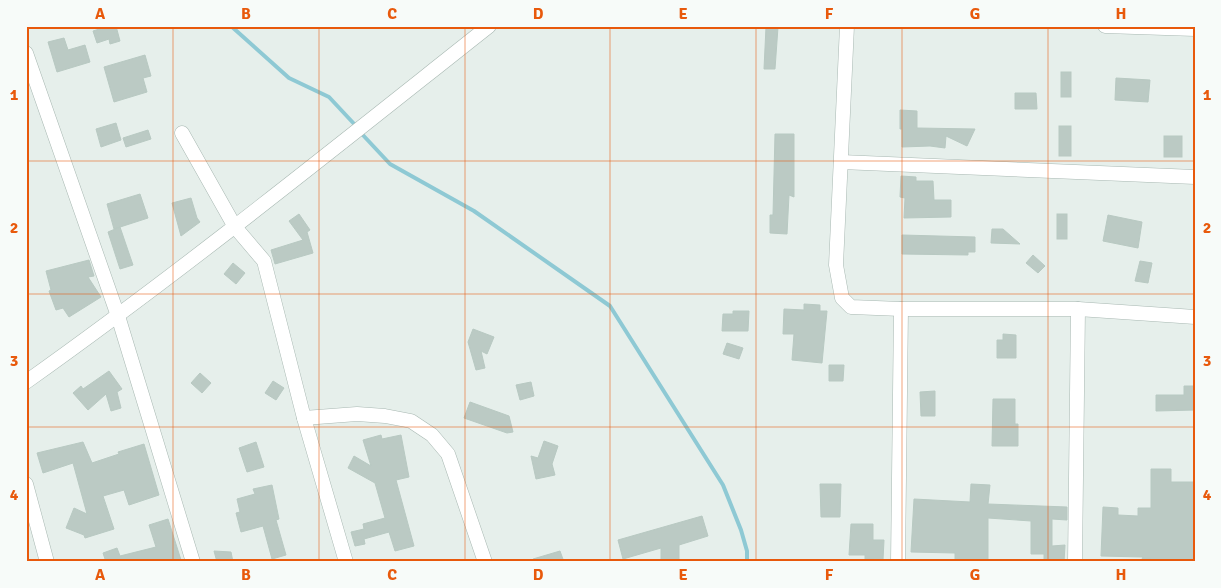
<svg xmlns="http://www.w3.org/2000/svg" width="1221" height="588" font-family="Signika,sans-serif">
  <style>
    .lines { fill: none; stroke-linecap: round; stroke-linejoin: round }
    .stream { stroke: #8ec9d4; stroke-width: 4 }
    .building { fill: #bbcac4; stroke: #b8c9c2 }
    .minor-casing { stroke: #a8b8b2; stroke-width: 15 }
    .minor { stroke: #fff; stroke-width: 14 }
    .grid { fill: none; stroke: #e8590c; stroke-width: 1; stroke-opacity: 0.55 }
    .neatline { fill: none; stroke: #e8590c; stroke-width: 2 }
    .grid-label { font-size: 16px; text-anchor: middle; font-weight: bold; fill: #e8590c }
  </style>
  <rect width="100%" height="100%" fill="#e6efeb"/>
  <g class="lines">
    <g class="stream">
      <polyline points="231,26 289,78 329,97 357,127"/>
      <polyline points="361,133 390,164 474,211 610,306 723,485 741,530 747,551 747,562"/>
    </g>
  </g>
  <g class="building">
    <polygon points="109,26 116,26 120,41 110,44 109,39 97,43 93,31"/>
    <polygon points="766,27 778,27 775,69 764,69"/>
    <polygon points="64,38 68,50 85,45 90,62 57,72 48,42"/>
    <polygon points="145,55 151,76 143,78 147,92 114,102 104,67"/>
    <rect x="1061" y="72" width="10" height="25"/>
    <polygon points="1116,78 1150,80 1148,102 1115,100"/>
    <polygon points="1015,93 1036,93 1037,109 1015,109"/>
    <polygon points="900,110 917,111 917,128 975,129 967,146 946,136 945,148 930,146 902,147 902,129 900,129"/>
    <polygon points="116,123 121,140 101,147 96,129"/>
    <rect x="1059" y="126" width="12" height="30"/>
    <polygon points="148,130 151,139 126,147 123,138"/>
    <polygon points="775,134 794,134 794,197 789,195 787,234 770,233 770,215 773,215"/>
    <rect x="1164" y="136" width="18" height="21"/>
    <polygon points="901,176 916,177 916,181 933,181 934,200 951,200 951,217 904,218 905,198 900,197"/>
    <polygon points="140,194 148,218 114,229 107,204"/>
    <polygon points="191,198 197,218 200,222 181,236 172,203"/>
    <polygon points="299,214 310,230 307,232 313,253 275,264 271,250 303,240 289,221"/>
    <rect x="1057" y="214" width="10" height="25"/>
    <polygon points="1108,215 1142,222 1138,248 1103,241"/>
    <polygon points="120,227 133,265 120,269 108,232"/>
    <polygon points="992,229 1003,229 1020,244 991,243"/>
    <polygon points="902,235 975,237 975,252 968,252 968,255 902,254"/>
    <polygon points="1033,255 1045,266 1038,273 1026,263"/>
    <polygon points="89,260 94,276 88,277 101,297 69,317 63,308 56,310 49,291 51,290 46,271"/>
    <polygon points="1140,261 1152,263 1148,283 1135,281"/>
    <polygon points="233,263 245,273 236,284 224,274"/>
    <polygon points="804,304 820,305 820,311 827,311 822,363 792,360 794,334 783,334 784,309 804,310"/>
    <polygon points="733,311 749,311 748,331 722,331 723,314 733,314"/>
    <polygon points="473,329 494,337 487,354 481,351 485,368 476,370 468,342"/>
    <polygon points="1003,334 1016,335 1016,358 997,358 997,340 1003,340"/>
    <polygon points="727,343 743,348 739,359 723,354"/>
    <polygon points="829,365 844,365 843,381 829,381"/>
    <polygon points="109,371 122,389 117,392 121,408 111,411 106,394 88,410 73,393 81,386 83,389"/>
    <polygon points="200,373 211,383 202,393 191,383"/>
    <polygon points="273,381 284,388 276,400 265,393"/>
    <polygon points="531,382 534,396 520,400 516,385"/>
    <polygon points="1184,386 1195,386 1195,410 1156,411 1156,395 1184,395"/>
    <polygon points="935,391 935,416 921,416 920,392"/>
    <polygon points="993,399 1015,399 1015,424 1018,424 1018,446 992,446"/>
    <polygon points="470,402 509,416 513,432 507,433 464,418"/>
    <polygon points="381,435 382,439 401,435 409,477 396,480 414,546 395,551 389,532 364,539 365,544 355,546 351,532 364,529 363,524 385,518 375,483 348,468 354,456 371,466 363,440"/>
    <polygon points="544,441 558,446 552,464 555,475 536,479 531,456 538,458"/>
    <polygon points="83,442 92,463 119,454 118,452 144,444 159,495 129,505 124,490 103,496 114,529 85,538 84,535 66,528 74,508 87,514 73,463 43,473 37,453"/>
    <polygon points="256,442 264,467 247,472 239,448"/>
    <polygon points="1151,469 1171,469 1171,482 1195,482 1195,562 1142,559 1143,557 1101,556 1103,507 1118,508 1118,515 1138,516 1138,508 1151,508"/>
    <polygon points="820,484 841,484 840,517 821,517"/>
    <polygon points="971,484 990,485 988,504 1067,507 1067,520 1052,519 1052,546 1065,545 1064,562 1044,562 1044,554 1031,554 1031,521 988,518 988,562 955,562 955,553 911,552 914,499 970,502"/>
    <polygon points="272,485 279,519 276,520 286,555 272,559 263,526 241,532 236,513 240,512 237,499 255,494 253,489"/>
    <polygon points="702,516 708,536 679,545 679,562 661,562 661,548 623,559 618,540"/>
    <polygon points="168,519 181,560 175,562 106,562 103,553 117,548 120,556 156,547 149,525"/>
    <polygon points="851,524 873,524 873,540 884,540 883,560 865,559 865,555 849,555"/>
    <polygon points="214,551 231,552 233,562 217,562"/>
    <polygon points="560,551 564,562 533,562 533,559"/>
  </g>
  <g class="lines">
    <g class="minor-casing">
      <g id="minor">
        <polyline points="847,26 836,265 842,298 851,307 901,309 1078,309 1195,317"/>
        <polyline points="1105,26 1195,29"/>
        <polyline points="26,53 118,316 193,562"/>
        <polyline points="182,133 235,227 264,261 304,418 346,562"/>
        <polyline points="841,162 1195,177"/>
        <path d="M26,382c159,-113 310,-235 463,-356"/>
        <polyline points="304,418 357,414 385,416 411,421 432,435 448,454 485,562"/>
        <polyline points="26,484 47,562"/>
        <polyline points="898,562 901,309"/>
        <polyline points="1075,562 1078,309"/>
      </g>
    </g>
    <use href="#minor" class="minor"/>
  </g>
  <path class="grid" d="M173,26v536M319,26v536M465,26v536M610,26v536M756,26v536M902,26v536M1048,26v536M26,161h1169M26,294h1169M26,427h1169"/>
  <rect width="1221" height="588" fill="none" stroke="#f7fbf9" stroke-width="55"/>
  <rect x="28" y="28" width="1166" height="532" class="neatline"/>
  <g class="grid-label">
    <text x="100" y="19">A</text>
    <text x="246" y="19">B</text>
    <text x="392" y="19">C</text>
    <text x="538" y="19">D</text>
    <text x="683" y="19">E</text>
    <text x="829" y="19">F</text>
    <text x="975" y="19">G</text>
    <text x="1121" y="19">H</text>
    <text x="14" y="100">1</text>
    <text x="1207" y="100">1</text>
    <text x="14" y="233">2</text>
    <text x="1207" y="233">2</text>
    <text x="14" y="366">3</text>
    <text x="1207" y="366">3</text>
    <text x="14" y="500">4</text>
    <text x="1207" y="500">4</text>
    <text x="100" y="580">A</text>
    <text x="246" y="580">B</text>
    <text x="392" y="580">C</text>
    <text x="538" y="580">D</text>
    <text x="683" y="580">E</text>
    <text x="829" y="580">F</text>
    <text x="975" y="580">G</text>
    <text x="1121" y="580">H</text>
  </g>
</svg>
